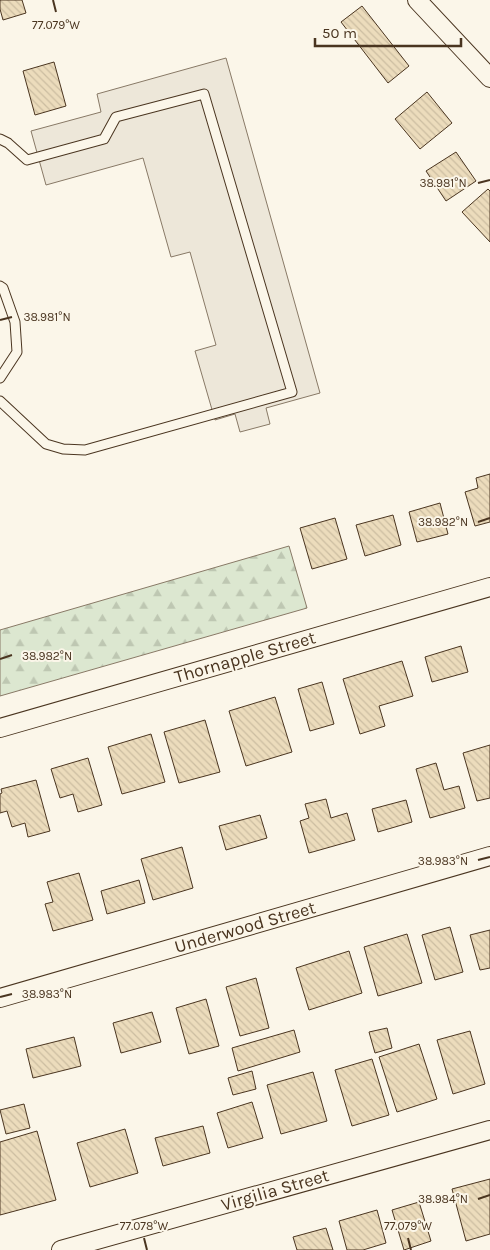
<svg xmlns="http://www.w3.org/2000/svg" width="490" height="1250" font-family="Karla,sans-serif">
  <style>
    .forest { fill: url(#forest-firs); stroke: #887966 }
    .parking { fill: #ede7d9; stroke: #887966 }
    .building { fill: url(#building-back-hatch); stroke: #4a3520 }
    .lines { fill: none; stroke-linecap: round; stroke-linejoin: round }
    .lane-casing { stroke: #4a3520; stroke-width: 11 }
    .street-casing { stroke: #4a3520; stroke-width: 20 }
    .lane { stroke: #fbf6e9; stroke-width: 9 }
    .street { stroke: #fbf6e9; stroke-width: 18 }
    .ticks { fill: none; stroke: #4a3520; stroke-width: 2 }
    .labels { text-anchor: middle; dominant-baseline: central; stroke-width: 4; stroke-linejoin: round; paint-order: stroke }
    .street-label { font-size: 18px; fill: #4a3520; stroke: #fbf6e9 }
    .ticks-label { font-size: 12px; text-anchor: middle; fill: #4a3520; stroke: #fbf6e9; stroke-width: 4; stroke-linejoin: round; paint-order: stroke }
  </style>
  <defs>
    <pattern id="forest-firs" width="22" height="20" patternUnits="userSpaceOnUse" patternTransform="scale(1.25)"><rect width="22" height="20" fill="#dce7d0"/><path d="M5 1l3.5 6h-7zM16 11l3.5 6h-7z" fill="#bec7b2"/></pattern>
    <pattern id="building-back-hatch" width="6" height="6" patternUnits="userSpaceOnUse" patternTransform="scale(1.25)"><rect width="6" height="6" fill="#ecdcbc"/><path d="M-1 5l2 2M0 0l6 6M5-1l2 2" fill="none" stroke="#ccbda1"/></pattern>
  </defs>
  <rect width="100%" height="100%" fill="#fbf6e9"/>
  <polygon class="forest" points="289,546 307,608 0,696 0,630"/>
  <polygon class="parking" points="226,58 320,393 266,408 270,424 240,432 235,414 215,420 195,351 216,345 190,252 171,257 143,158 46,185 31,131 101,112 97,94"/>
  <g class="building">
    <polygon points="0,0 22,0 26,13 3,20 0,9"/>
    <polygon points="362,6 409,66 388,83 341,22"/>
    <polygon points="54,62 66,106 35,115 23,71"/>
    <polygon points="427,92 452,123 420,149 395,119"/>
    <polygon points="456,152 476,181 446,201 426,171"/>
    <polygon points="488,189 490,191 490,242 462,212"/>
    <polygon points="490,474 490,522 475,526 465,492 478,488 476,478"/>
    <polygon points="440,503 448,534 417,542 409,512"/>
    <polygon points="393,515 401,545 365,556 356,525"/>
    <polygon points="335,518 347,559 312,569 300,528"/>
    <polygon points="461,646 468,672 432,682 425,657"/>
    <polygon points="402,661 413,696 379,706 385,726 360,734 343,679"/>
    <polygon points="322,682 334,724 310,731 298,689"/>
    <polygon points="275,697 292,752 246,766 229,711"/>
    <polygon points="205,720 220,772 179,783 164,732"/>
    <polygon points="151,734 165,782 122,794 108,747"/>
    <polygon points="490,745 490,798 477,801 463,753"/>
    <polygon points="88,758 102,805 78,812 73,794 60,798 51,769"/>
    <polygon points="436,763 444,790 459,786 465,808 430,818 416,769"/>
    <polygon points="36,780 50,831 28,837 25,823 12,827 7,811 0,813 0,794 2,793 1,789"/>
    <polygon points="326,799 331,818 347,813 355,840 309,853 300,821 309,818 305,804"/>
    <polygon points="406,800 412,822 378,832 372,809"/>
    <polygon points="260,815 267,838 226,850 219,826"/>
    <polygon points="182,847 193,888 153,900 141,859"/>
    <polygon points="79,873 93,920 53,931 45,904 53,902 47,882"/>
    <polygon points="139,880 145,903 107,914 101,891"/>
    <polygon points="450,927 463,972 435,980 422,935"/>
    <polygon points="490,930 490,968 480,970 470,935"/>
    <polygon points="407,934 422,983 378,996 364,947"/>
    <polygon points="349,951 362,993 309,1010 296,968"/>
    <polygon points="256,978 269,1028 240,1036 226,987"/>
    <polygon points="206,999 219,1046 189,1054 176,1008"/>
    <polygon points="152,1012 161,1042 121,1053 113,1023"/>
    <polygon points="387,1028 392,1048 375,1053 369,1032"/>
    <polygon points="294,1030 300,1052 238,1071 232,1048"/>
    <polygon points="470,1031 485,1084 453,1094 437,1040"/>
    <polygon points="74,1037 81,1066 33,1078 26,1049"/>
    <polygon points="419,1044 437,1099 397,1112 379,1057"/>
    <polygon points="372,1059 389,1115 352,1126 335,1070"/>
    <polygon points="252,1071 256,1089 233,1095 228,1078"/>
    <polygon points="313,1072 327,1121 281,1134 267,1085"/>
    <polygon points="252,1102 263,1138 228,1148 217,1113"/>
    <polygon points="24,1104 30,1128 6,1134 0,1110"/>
    <polygon points="203,1126 210,1153 163,1166 155,1138"/>
    <polygon points="125,1129 138,1173 90,1187 77,1143"/>
    <polygon points="37,1131 56,1200 0,1215 0,1142"/>
    <polygon points="490,1179 490,1234 466,1241 452,1189"/>
    <polygon points="419,1202 431,1241 404,1250 392,1210"/>
    <polygon points="377,1210 386,1243 363,1250 347,1250 339,1221"/>
    <polygon points="326,1228 333,1250 297,1250 293,1237"/>
  </g>
  <g class="lines">
    <g class="lane-casing">
      <g id="lane">
        <polyline points="0,139 8,143 27,160 104,139 116,117 204,94 292,392 85,450 63,449 46,444 0,401"/>
        <polyline points="0,286 3,288 15,322 17,352 0,378"/>
      </g>
    </g>
    <g class="street-casing">
      <g id="street">
        <polyline points="417,0 490,78"/>
        <polyline points="0,728 490,587"/>
        <polyline points="0,998 490,856"/>
        <polyline points="61,1250 490,1130"/>
      </g>
    </g>
    <use href="#lane" class="lane"/>
    <use href="#street" class="street"/>
  </g>
  <path class="ticks" d="M53,0l3,12M478,183l12,-3M0,320l12,-3M478,522l12,-4M0,659l12,-4M478,860l12,-3M0,997l12,-3M478,1199l12,-4M144,1238l3,12M408,1238l3,12"/>
  <g class="labels">
    <g class="street-label">
      <text transform="translate(245 657) rotate(-16)">Thornapple Street</text>
      <text transform="translate(245 927) rotate(-16)">Underwood Street</text>
      <text transform="translate(275 1190) rotate(-16)">Virgilia Street</text>
    </g>
  </g>
  <g class="ticks-label">
    <text x="56" y="29">77.079°W</text>
    <text x="443" y="187">38.981°N</text>
    <text x="47" y="321">38.981°N</text>
    <text x="443" y="526">38.982°N</text>
    <text x="47" y="660">38.982°N</text>
    <text x="443" y="865">38.983°N</text>
    <text x="47" y="998">38.983°N</text>
    <text x="443" y="1203">38.984°N</text>
    <text x="144" y="1230">77.078°W</text>
    <text x="408" y="1230">77.079°W</text>
  </g>
  <path d="M315 38v8h146v-8" fill="none" stroke="#4a3520" stroke-width="2.5"/>
  <text x="322" y="38" font-size="15" fill="#4a3520" stroke="#fbf6e9" stroke-width="4" paint-order="stroke">50 m</text>
</svg>
